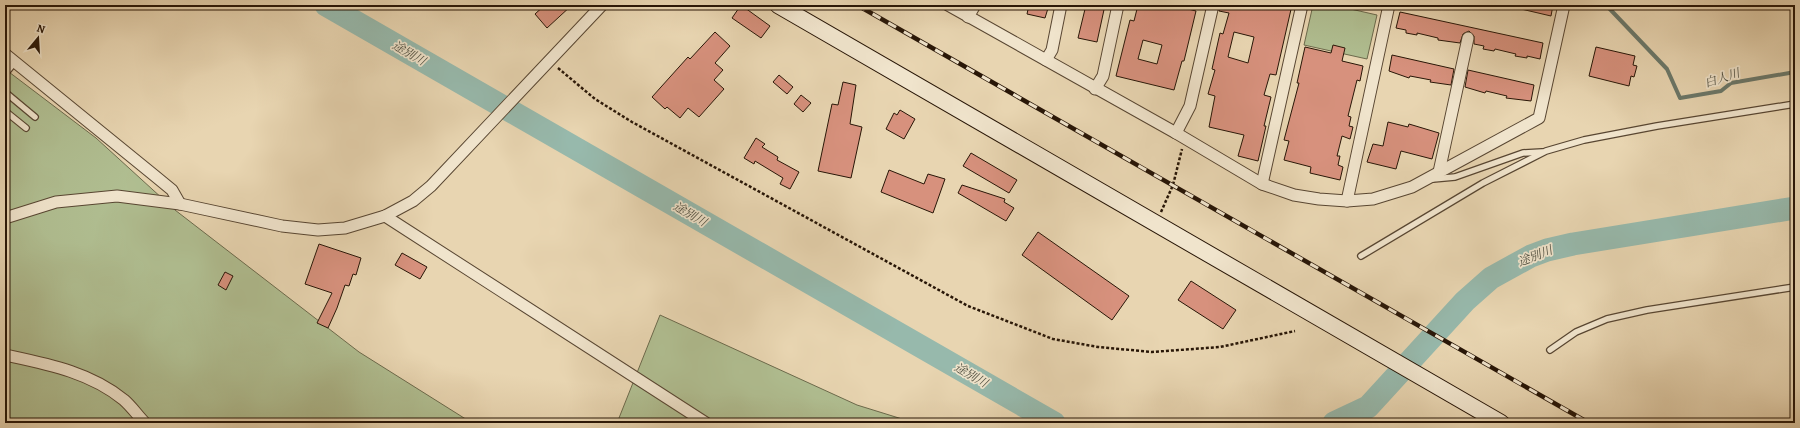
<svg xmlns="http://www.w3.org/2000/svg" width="1800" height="428" font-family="Alegreya,'Noto Serif JP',serif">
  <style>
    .green { fill: #b0be91; stroke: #6c6a4c }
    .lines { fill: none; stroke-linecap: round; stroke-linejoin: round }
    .stream { stroke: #6b786a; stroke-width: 4 }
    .river { stroke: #97b9ac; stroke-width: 23 }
    .building { fill: #d7917d; stroke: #281607; fill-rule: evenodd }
    .lane-casing { stroke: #584632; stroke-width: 8 }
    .street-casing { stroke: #584632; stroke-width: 13 }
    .secondary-casing { stroke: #281607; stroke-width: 18 }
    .path { stroke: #281607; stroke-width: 2.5; stroke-dasharray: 3 2; stroke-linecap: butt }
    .lane { stroke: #f0e4cc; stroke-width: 5.5 }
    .street { stroke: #f0e4cc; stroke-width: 11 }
    .secondary { stroke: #f0e4cc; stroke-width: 16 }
    .rail-casing { stroke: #281607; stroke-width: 4.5 }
    .rail { stroke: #f0e4cc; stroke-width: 3; stroke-dasharray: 9; stroke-linecap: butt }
    .labels { text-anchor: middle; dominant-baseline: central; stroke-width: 3.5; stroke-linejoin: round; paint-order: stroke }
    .water-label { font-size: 12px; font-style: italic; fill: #4f4f41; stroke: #f0e4cc }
  </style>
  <rect width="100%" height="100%" fill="#e8d5b1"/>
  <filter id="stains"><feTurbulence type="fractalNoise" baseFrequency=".005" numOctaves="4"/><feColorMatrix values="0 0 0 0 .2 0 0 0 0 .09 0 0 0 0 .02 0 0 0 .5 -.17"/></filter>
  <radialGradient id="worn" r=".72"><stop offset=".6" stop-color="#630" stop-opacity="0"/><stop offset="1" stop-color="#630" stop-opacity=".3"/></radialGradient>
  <g class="green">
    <polygon points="1313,5 1333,5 1377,15 1367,59 1304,45"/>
    <polygon points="5,69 96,138 175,210 359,352 472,423 5,423"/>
    <polygon points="660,315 857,405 915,423 617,423"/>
  </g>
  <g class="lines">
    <polyline class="stream" points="1606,5 1667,69 1680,98 1721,91 1731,83 1795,72"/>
    <g class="river">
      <polyline points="326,5 1054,423"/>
      <polyline points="1334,423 1368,407 1465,301 1491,278 1531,256 1547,250 1573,244 1795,208"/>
    </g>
  </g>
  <g class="building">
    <polygon points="545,5 572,5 547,28 535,14"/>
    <polygon points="741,5 770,26 761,38 732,18"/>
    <polygon points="1029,5 1049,5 1045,18 1027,14"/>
    <polygon points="1086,5 1105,5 1097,42 1078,38"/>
    <path d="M1138,5h34l24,6 -12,50h-2l-8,29 -58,-14 14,-56 4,1zM1143,40l19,5 -5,19 -19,-5z"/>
    <path d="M1220,5h72l-16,70 -6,-1 -6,21 7,2 -7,29h2l-8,35 -20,-5 6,-21 -35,-8 6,-31 -7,-2 7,-24 -3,-1 8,-36 3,1 6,-21 -10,-2zM1234,32l20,5 -6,26 -20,-6z"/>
    <polygon points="1522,5 1553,5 1551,16 1521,9"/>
    <polygon points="1400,12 1543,43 1540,59 1527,56 1527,58 1515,56 1516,54 1495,49 1494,51 1483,49 1484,46 1474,44 1474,36 1469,31 1463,34 1460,43 1438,40 1438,38 1417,33 1417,35 1406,33 1406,30 1396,28"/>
    <polygon points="715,32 730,46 715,63 723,70 714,80 724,89 699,117 688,108 680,118 667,107 665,109 652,97 688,57 690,59"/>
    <polygon points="1333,45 1345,48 1342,61 1363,66 1360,81 1357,80 1348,116 1351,117 1349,126 1353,127 1350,139 1342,136 1337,156 1340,156 1338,165 1343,167 1340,180 1310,173 1311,167 1284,160 1289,141 1284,140 1299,83 1297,83 1305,47 1331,53"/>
    <polygon points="1596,47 1635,56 1633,65 1637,66 1634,77 1631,76 1629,86 1589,76"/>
    <polygon points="1392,55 1454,69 1451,85 1430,82 1431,80 1410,76 1409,78 1389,71"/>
    <polygon points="1468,70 1534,85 1531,101 1506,98 1507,96 1486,91 1485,93 1465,87"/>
    <polygon points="779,75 793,87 787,94 773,82"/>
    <polygon points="843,82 856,85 850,124 862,127 851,178 818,171 832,104 838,105"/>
    <polygon points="801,95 811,103 803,112 794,104"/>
    <polygon points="900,110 915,119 904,139 886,129 894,113 897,115"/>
    <polygon points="1388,122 1408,127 1409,124 1439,133 1432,159 1401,151 1396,169 1367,162 1373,144 1383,146"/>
    <polygon points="756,138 765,144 762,147 778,157 777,160 799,172 790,189 780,184 783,178 755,161 754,164 744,158"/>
    <polygon points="971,153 1017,180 1009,193 963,166"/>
    <polygon points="889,170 924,184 928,174 945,179 933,213 881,192"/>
    <polygon points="962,185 1005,199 1004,202 1014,208 1006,221 958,193"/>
    <polygon points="1038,232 1129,296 1112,320 1022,255"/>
    <polygon points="319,244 361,258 356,275 353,274 349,286 345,285 337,308 328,328 317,323 332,293 305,284"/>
    <polygon points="402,253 427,267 420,279 395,265"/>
    <polygon points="225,272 233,276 226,290 218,285"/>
    <polygon points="1191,281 1236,310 1223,329 1178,300"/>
  </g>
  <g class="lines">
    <g class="lane-casing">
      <g id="lane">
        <polyline points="5,74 15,62"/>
        <polyline points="5,92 35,117"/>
        <polyline points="5,111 26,128"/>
        <polyline points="1433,179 1455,177 1523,153 1542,152"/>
        <polyline points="1361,256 1483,183 1546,151 1584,140 1657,126 1795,104"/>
        <polyline points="1550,350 1576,332 1607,319 1647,310 1795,287"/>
      </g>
    </g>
    <g class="street-casing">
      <g id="street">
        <polyline points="948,5 1176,133 1262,184 1294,195 1319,199 1347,201 1373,199 1412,187 1539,118 1564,5"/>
        <polyline points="968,17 975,5"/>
        <polyline points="5,54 155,176 172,190 180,204"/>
        <polyline points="1046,60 1052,50 1061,5"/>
        <polyline points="1095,89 1103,76 1118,5"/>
        <polyline points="1176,133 1190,106 1213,5"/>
        <polyline points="1439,172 1468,38"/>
        <polyline points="1262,184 1302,5"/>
        <polyline points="1347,201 1389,5"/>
        <polyline points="385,216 706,423"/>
        <polyline points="5,218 56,202 117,196 180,204 282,226 318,230 345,228 385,216 413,201 431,186 602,5"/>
        <path d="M5,355c42,9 85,17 119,45 8,7 14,16 21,23"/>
      </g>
    </g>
    <g class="secondary-casing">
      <polyline id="secondary" points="778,5 1501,423"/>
    </g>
    <g class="path">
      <polyline points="558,68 595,99 632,122 968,306 1053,339 1098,347 1152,352 1220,347 1295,331"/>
      <polyline points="1161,212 1173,185 1182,149"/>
    </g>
    <use href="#lane" class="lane"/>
    <use href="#street" class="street"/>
    <use href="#secondary" class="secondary"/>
    <g class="rail-casing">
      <polyline id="rail" points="857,5 1589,423"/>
    </g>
    <use href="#rail" class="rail"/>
  </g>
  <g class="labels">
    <g class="water-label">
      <text transform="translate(409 53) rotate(30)">途別川</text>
      <text transform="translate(1722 78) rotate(-18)">白人川</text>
      <text transform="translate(690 214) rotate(30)">途別川</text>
      <text transform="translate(1535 256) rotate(-21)">途別川</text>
      <text transform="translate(971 375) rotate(30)">途別川</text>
    </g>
  </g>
  <rect width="1800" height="428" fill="none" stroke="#e8d5b1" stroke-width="20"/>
  <rect x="6" y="6" width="1788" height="416" fill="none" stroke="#281607" stroke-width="2"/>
  <rect x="10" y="10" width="1780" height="408" fill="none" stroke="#281607"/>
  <g transform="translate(38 38) rotate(18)" stroke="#f0e4cc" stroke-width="3" paint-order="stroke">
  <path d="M0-3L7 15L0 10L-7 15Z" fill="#281607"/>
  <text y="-6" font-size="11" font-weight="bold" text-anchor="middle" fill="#281607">N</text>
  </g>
  <rect width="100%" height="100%" filter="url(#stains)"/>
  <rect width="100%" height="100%" fill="url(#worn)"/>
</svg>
